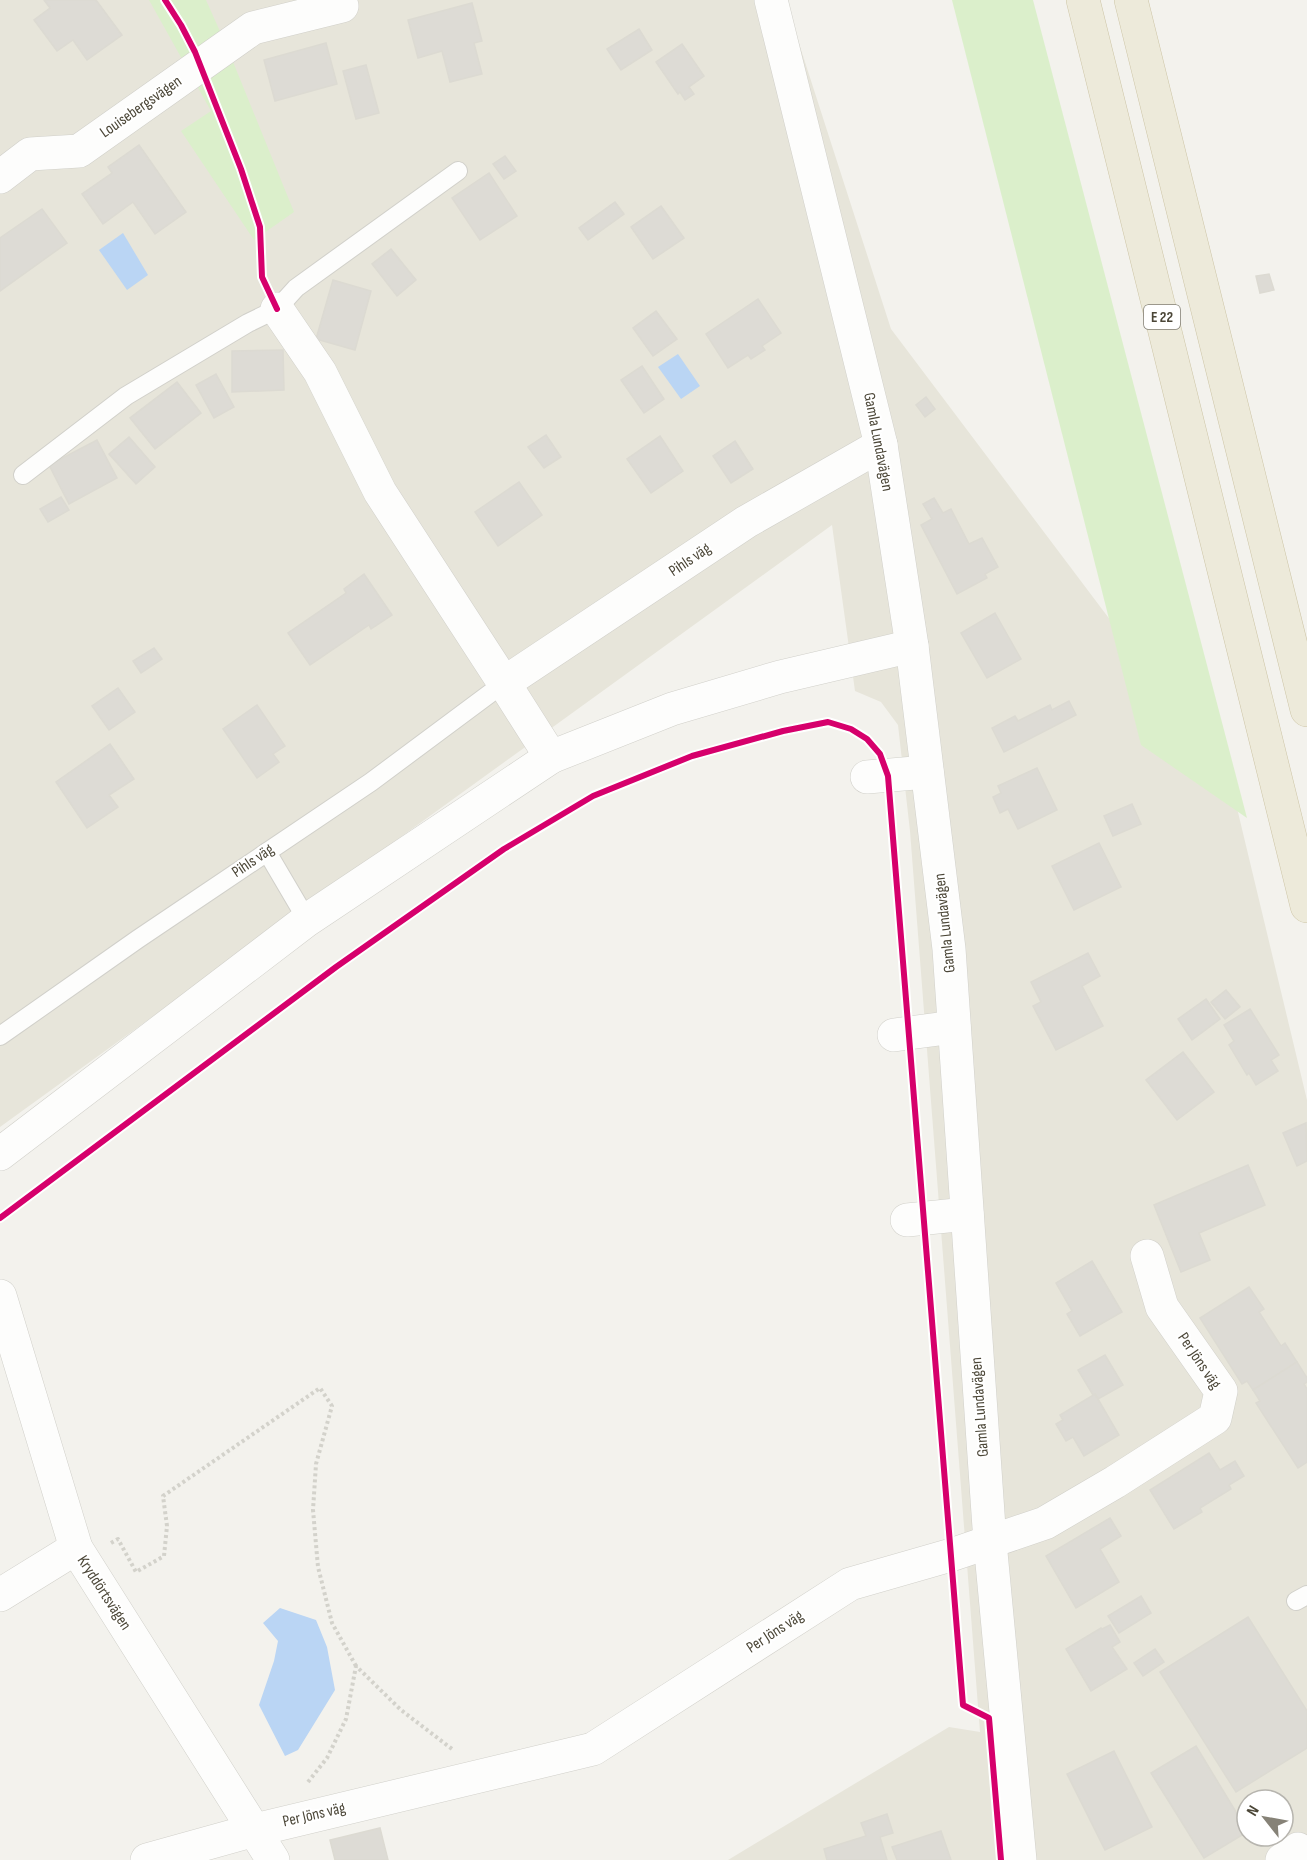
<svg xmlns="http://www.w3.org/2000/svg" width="1307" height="1860" font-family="'Sofia Sans Condensed',sans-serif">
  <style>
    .residential { fill: #e7e5da; fill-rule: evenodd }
    .green { fill: #dbefcb }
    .water { fill: #bad5f4 }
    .building { fill: #dddbd5; stroke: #dcdad2; stroke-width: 1.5 }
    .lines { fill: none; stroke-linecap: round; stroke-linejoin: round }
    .service-casing { stroke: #d1d0ca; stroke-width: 20 }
    .minor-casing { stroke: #d1d0ca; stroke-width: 34 }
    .motorway-casing { stroke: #cdc5a6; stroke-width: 34 }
    .path { stroke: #d3d2cb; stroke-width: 4; stroke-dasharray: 3 3; stroke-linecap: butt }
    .service { stroke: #fdfdfc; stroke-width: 18 }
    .minor { stroke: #fdfdfc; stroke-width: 33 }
    .motorway { stroke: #edeada; stroke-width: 33 }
    .cycleway-casing { stroke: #fff; stroke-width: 10 }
    .cycleway { stroke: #d6006c; stroke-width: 6 }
    .labels { text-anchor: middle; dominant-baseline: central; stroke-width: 4.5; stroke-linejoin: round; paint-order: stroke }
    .shield { fill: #fff; stroke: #817e73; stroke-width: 1.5 }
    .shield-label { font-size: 15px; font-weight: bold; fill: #4b4637 }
    .street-label { font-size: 16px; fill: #4b4637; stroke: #fff }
  </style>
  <rect width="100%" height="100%" fill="#f3f2ed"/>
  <path class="residential" d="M0,0h785l106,329 339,450 77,321v760h-579l221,-133 31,5 -70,-901 -12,-106 -17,-23 -26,-11 -23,-166 -832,602zM1247,1800h36v36h-36z"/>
  <g class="green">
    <polygon points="149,0 206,0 227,47 294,212 254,240 181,131 211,111"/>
    <polygon points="952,0 1033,0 1247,818 1141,745"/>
  </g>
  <g class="water">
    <polygon points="123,233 148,275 127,290 99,250"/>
    <polygon points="678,354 700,386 681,399 658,367"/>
    <polygon points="280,1608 316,1620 327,1647 335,1690 298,1750 285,1756 259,1705 274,1661 278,1641 263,1623"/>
  </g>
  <g class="building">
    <polygon points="44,0 96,0 122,35 87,60 73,40 57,51 34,20 50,8"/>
    <polygon points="472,3 482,41 474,43 482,74 450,82 442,51 418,58 408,20"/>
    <polygon points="639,29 652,50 621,70 607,49"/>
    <polygon points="326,43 337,84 275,101 264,60"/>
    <polygon points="682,44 704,76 689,87 694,94 685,100 680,92 678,94 656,62"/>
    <polygon points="366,65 379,113 356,119 343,71"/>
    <polygon points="139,145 186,212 155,234 133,202 103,224 82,194 112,173 108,167"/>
    <polygon points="505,156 516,171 504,179 493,164"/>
    <polygon points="489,173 517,216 480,240 452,198"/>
    <polygon points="615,202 624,214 588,240 579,228"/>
    <polygon points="661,206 684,238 653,259 631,227"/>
    <polygon points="42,209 67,243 0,291 0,238"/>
    <polygon points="391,249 416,280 397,296 372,264"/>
    <polygon points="1269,274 1274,290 1260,293 1256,276"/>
    <polygon points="333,280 371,291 355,350 316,339"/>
    <polygon points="758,299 781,333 762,346 765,350 751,359 748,355 728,368 706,334"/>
    <polygon points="656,311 677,339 653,356 633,328"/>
    <polygon points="283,350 284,390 232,392 232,351"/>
    <polygon points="642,366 664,399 644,413 621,380"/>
    <polygon points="216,374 234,407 214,418 196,385"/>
    <polygon points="177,382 201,413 155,449 130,418"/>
    <polygon points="926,397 935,409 925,417 916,405"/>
    <polygon points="546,435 561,457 544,468 528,447"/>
    <polygon points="660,436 683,471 651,493 627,459"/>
    <polygon points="129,437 155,467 136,484 109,454"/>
    <polygon points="97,440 117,478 69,504 49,465"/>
    <polygon points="735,441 753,469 731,483 713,456"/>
    <polygon points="519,482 542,515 498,546 475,512"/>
    <polygon points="61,497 69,510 48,522 40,509"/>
    <polygon points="934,498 943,513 951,509 969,544 982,538 998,567 985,574 987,578 957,594 921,525 932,519 923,504"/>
    <polygon points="364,574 392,615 371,629 369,625 310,665 288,633 346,593 344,589"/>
    <polygon points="995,613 1021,659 987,678 961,633"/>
    <polygon points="154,648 162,659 141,673 133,661"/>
    <polygon points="118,688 135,712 109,730 92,706"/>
    <polygon points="1069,701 1076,715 1004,752 992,728 1015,716 1018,721 1050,705 1052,710"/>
    <polygon points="257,705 285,746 273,754 279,762 257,778 223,729"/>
    <polygon points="110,744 134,779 109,795 118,807 87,828 56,782"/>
    <polygon points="1037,768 1057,810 1018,829 1008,809 1000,813 993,797 1001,793 998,786"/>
    <polygon points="1132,804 1141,824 1113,836 1104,816"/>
    <polygon points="1099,843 1121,887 1074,910 1052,866"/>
    <polygon points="1088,953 1100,976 1082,986 1103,1026 1056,1050 1033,1006 1041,1002 1031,982"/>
    <polygon points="1226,990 1240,1007 1225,1019 1211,1002"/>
    <polygon points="1206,999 1220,1019 1192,1040 1178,1019"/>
    <polygon points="1250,1009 1279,1055 1271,1060 1278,1071 1256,1085 1249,1073 1247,1075 1229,1045 1234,1041 1224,1025"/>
    <polygon points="1183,1052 1214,1092 1177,1120 1146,1080"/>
    <polygon points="1306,1123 1307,1161 1297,1166 1283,1133"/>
    <polygon points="1248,1165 1265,1205 1199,1233 1210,1260 1181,1272 1154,1205"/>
    <polygon points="1092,1261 1122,1312 1080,1336 1067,1314 1072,1311 1056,1283"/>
    <polygon points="1249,1287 1264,1309 1259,1312 1281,1346 1285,1343 1297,1362 1253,1390 1247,1381 1242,1384 1200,1318"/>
    <polygon points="1105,1355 1123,1385 1098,1399 1095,1394 1093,1395 1078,1370"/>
    <polygon points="1297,1362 1307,1378 1307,1382 1304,1384 1307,1389 1307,1462 1298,1468 1256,1403 1260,1401 1253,1390"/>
    <polygon points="1095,1394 1119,1435 1084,1456 1073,1437 1066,1441 1056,1424 1063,1420 1060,1415"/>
    <polygon points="1209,1453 1220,1470 1235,1461 1244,1476 1229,1485 1231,1489 1200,1508 1202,1512 1174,1529 1150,1490"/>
    <polygon points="1110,1518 1121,1536 1100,1549 1119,1582 1076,1608 1046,1556"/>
    <polygon points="1141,1596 1151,1613 1119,1633 1108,1616"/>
    <polygon points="1248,1617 1307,1711 1307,1748 1236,1792 1160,1672"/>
    <polygon points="1110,1625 1120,1642 1112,1647 1127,1669 1091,1691 1066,1649 1101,1628 1102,1629"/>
    <polygon points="1155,1649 1164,1662 1143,1676 1134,1663"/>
    <polygon points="1196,1746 1247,1830 1247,1832 1204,1858 1151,1773"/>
    <polygon points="1114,1751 1152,1827 1105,1850 1067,1774"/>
    <polygon points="887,1814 893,1833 880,1837 887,1860 827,1860 824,1849 866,1836 861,1823"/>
    <polygon points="380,1828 388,1860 335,1860 330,1840"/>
    <polygon points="941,1831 951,1860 897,1860 892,1847"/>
  </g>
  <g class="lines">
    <g class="service-casing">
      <g id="service">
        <polyline points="23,475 126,396 248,323 277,309 296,288 458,171"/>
        <polyline points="267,852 307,920"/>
        <polyline points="0,1036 138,939 371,782 504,683"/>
        <polyline points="1296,1601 1307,1595"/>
      </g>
    </g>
    <g class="minor-casing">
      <g id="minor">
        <polyline points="771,0 881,445 912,646 949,949 990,1542 1020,1860"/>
        <polyline points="0,177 30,154 79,151 253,28 342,6 340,0"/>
        <polyline points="277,309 320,372 380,492 504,683 746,522 881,445"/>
        <polyline points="504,683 551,757"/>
        <polyline points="867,777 927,772"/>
        <polyline points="894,1035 954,1027"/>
        <polyline points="0,1154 307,920 551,757 672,709 780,677 912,646"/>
        <polyline points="907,1220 967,1214"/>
        <polyline points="0,1296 76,1548 273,1860"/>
        <polyline points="0,1595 76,1548"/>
        <polyline points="147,1860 255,1830 593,1749 850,1584 951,1555 1045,1523 1115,1482 1215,1418 1221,1391 1162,1307 1147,1256"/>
        <polyline points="1282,1860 1298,1849"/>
      </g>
    </g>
    <g class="motorway-casing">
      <g id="motorway">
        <polyline points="1083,0 1307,906"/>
        <polyline points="1131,0 1307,710"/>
      </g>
    </g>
    <g class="path">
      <polyline points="111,1543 118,1539 136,1572 164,1556 167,1526 163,1496 320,1388 332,1406 316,1464 313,1510 318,1567 332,1623 356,1666"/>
      <polyline points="308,1782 327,1758 346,1719 356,1666 401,1710 452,1749"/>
    </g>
    <use href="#service" class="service"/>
    <use href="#minor" class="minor"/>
    <use href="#motorway" class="motorway"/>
    <g class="cycleway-casing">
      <g id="cycleway">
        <polyline points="165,0 181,25 195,52 241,169 260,227 262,277 277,309"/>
        <polyline points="0,1218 336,967 504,849 593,796 692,756 783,731 828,722 851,729 867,739 880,754 888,776 963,1705 989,1718 1001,1860"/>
      </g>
    </g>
    <use href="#cycleway" class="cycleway"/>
  </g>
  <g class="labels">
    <rect class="shield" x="1144" y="305" width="36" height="24" rx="4.5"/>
    <g class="shield-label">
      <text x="1162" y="317">E 22</text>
    </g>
    <g class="street-label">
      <text transform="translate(141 107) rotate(-35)">Louisebergsvägen</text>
      <text transform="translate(878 442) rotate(79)">Gamla Lundavägen</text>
      <text transform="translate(690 560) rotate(-34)">Pihls väg</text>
      <text transform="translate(253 861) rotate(-34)">Pihls väg</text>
      <text transform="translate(945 923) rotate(-96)">Gamla Lundavägen</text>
      <text transform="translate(1199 1361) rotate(56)">Per Jöns väg</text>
      <text transform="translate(980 1407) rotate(-94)">Gamla Lundavägen</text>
      <text transform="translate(104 1593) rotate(57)">Kryddörtsvägen</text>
      <text transform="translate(775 1632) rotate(-33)">Per Jöns väg</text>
      <text transform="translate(314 1815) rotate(-13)">Per Jöns väg</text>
    </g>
  </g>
  <g transform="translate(1265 1818) rotate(301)"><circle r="28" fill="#ffffff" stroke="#b7b5af" stroke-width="1.5"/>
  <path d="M0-4.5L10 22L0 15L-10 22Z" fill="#868277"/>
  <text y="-9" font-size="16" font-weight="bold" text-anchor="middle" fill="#4b4637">N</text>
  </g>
</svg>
